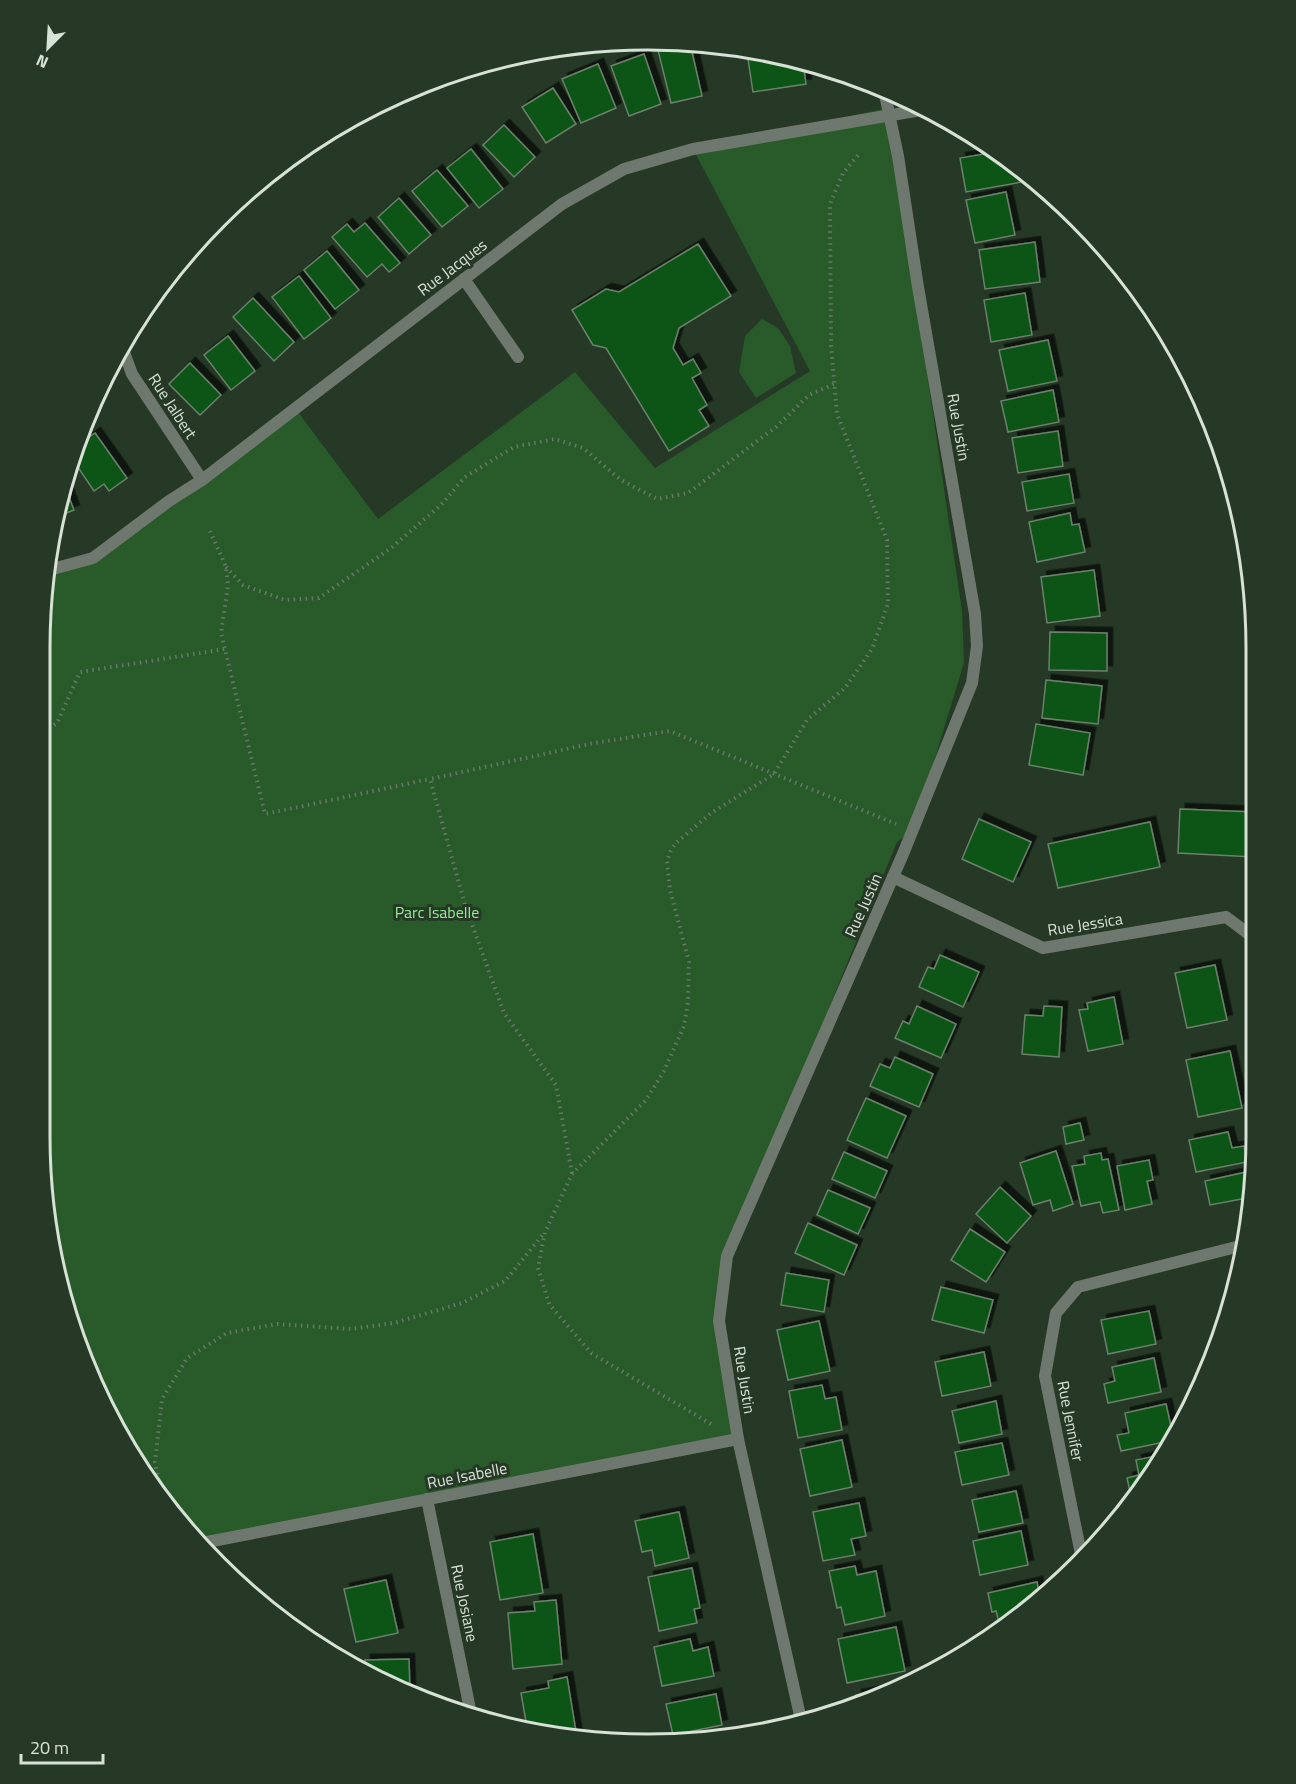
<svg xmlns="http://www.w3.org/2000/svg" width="1296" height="1784" font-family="'Titillium Web',sans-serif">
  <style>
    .green { fill: #295a2a }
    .building { fill: #085513; stroke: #6c806c; stroke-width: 1.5; filter: url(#shadow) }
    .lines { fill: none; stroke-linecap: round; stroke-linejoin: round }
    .path { stroke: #687868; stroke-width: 4; stroke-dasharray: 1.5 4.5; stroke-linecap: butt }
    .lane { stroke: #6f786f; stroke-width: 12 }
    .street { stroke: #6f786f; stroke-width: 12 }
    .labels { text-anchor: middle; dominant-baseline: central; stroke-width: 6; stroke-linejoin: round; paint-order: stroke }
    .street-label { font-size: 16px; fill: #d7e2d6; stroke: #263826 }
    .park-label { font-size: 16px; fill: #93ee94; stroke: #263826 }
    .rim { fill: none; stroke: #d7e2d6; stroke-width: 3 }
  </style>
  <defs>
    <filter id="shadow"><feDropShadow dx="5.5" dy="-5.5" stdDeviation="0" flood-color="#0009"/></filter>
  </defs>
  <rect width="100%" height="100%" fill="#263826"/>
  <g class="green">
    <polygon points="888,108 962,611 964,663 913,830 897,842 727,1256 719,1321 738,1439 202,1543 141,1474 85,1369 60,1294 39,1136 39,648 49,568 93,558 295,408 378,519 575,372 655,468 810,371 693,149"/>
    <polygon points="762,319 778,328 790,346 796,373 756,398 739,372 745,336"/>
  </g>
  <g class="building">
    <polygon points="690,43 702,96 671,103 658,50"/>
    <polygon points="644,54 661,104 629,116 611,66"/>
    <polygon points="772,55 803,62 806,84 753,92 748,59"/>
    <polygon points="598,64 616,108 581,123 562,79"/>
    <polygon points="553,88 576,124 546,143 522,107"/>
    <polygon points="504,125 535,157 514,177 483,145"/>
    <polygon points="471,149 503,189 479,208 447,168"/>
    <polygon points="996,152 1019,169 1022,182 966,192 960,158"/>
    <polygon points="437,170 468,206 442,227 412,191"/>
    <polygon points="1006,192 1015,235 975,243 966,200"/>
    <polygon points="399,198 431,235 409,254 378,217"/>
    <polygon points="365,223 400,263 389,272 382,264 367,277 332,237 347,224 354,232"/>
    <polygon points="1035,242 1040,282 985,289 979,250"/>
    <polygon points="698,244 731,296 679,328 673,348 683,365 693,359 701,373 692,378 707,405 699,410 709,426 669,451 606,348 593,345 572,310 606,289 619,292"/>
    <polygon points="327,251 359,290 335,309 304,270"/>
    <polygon points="299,276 331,318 304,339 272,297"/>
    <polygon points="1025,293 1032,335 991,342 984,300"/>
    <polygon points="253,298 294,342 274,361 233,317"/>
    <polygon points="228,336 255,371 231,390 204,355"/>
    <polygon points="1048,340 1057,381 1008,391 999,350"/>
    <polygon points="190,363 221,395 200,415 169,384"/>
    <polygon points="1053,390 1059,422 1008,432 1001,401"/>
    <polygon points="1058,431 1063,466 1018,473 1012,438"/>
    <polygon points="95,433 127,478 109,491 104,484 94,491 71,457 75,447"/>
    <polygon points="1069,474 1074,503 1027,511 1022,482"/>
    <polygon points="63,482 74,510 56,517 60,491"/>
    <polygon points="1070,513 1072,525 1079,524 1085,552 1037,562 1029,522"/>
    <polygon points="1094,570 1100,616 1047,623 1041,577"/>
    <polygon points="1050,632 1107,633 1107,671 1049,670"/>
    <polygon points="1046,680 1102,686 1098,724 1042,718"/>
    <polygon points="1036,724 1090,733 1083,775 1029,765"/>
    <polygon points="1180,809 1253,812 1254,857 1178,853"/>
    <polygon points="979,819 1031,842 1013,882 962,859"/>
    <polygon points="1150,822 1160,867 1058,888 1048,844"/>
    <polygon points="940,955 979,972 963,1007 919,987 928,967 934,969"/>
    <polygon points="1215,965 1227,1020 1187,1028 1175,973"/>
    <polygon points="1114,997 1123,1044 1088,1051 1079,1010 1088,1009 1087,1003"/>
    <polygon points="917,1006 956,1024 941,1058 895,1038 903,1021 909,1024"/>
    <polygon points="1044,1006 1062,1007 1059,1057 1022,1054 1025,1015 1043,1016"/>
    <polygon points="1230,1051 1242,1108 1198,1117 1186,1060"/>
    <polygon points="895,1057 933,1074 919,1107 870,1086 880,1064 890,1068"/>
    <polygon points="866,1098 906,1116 887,1158 847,1140"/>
    <polygon points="1080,1123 1084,1140 1066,1144 1063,1127"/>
    <polygon points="1228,1132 1232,1148 1244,1146 1247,1162 1196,1172 1189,1140"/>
    <polygon points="1056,1151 1073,1204 1053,1211 1050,1200 1033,1205 1020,1163"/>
    <polygon points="844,1152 887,1171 875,1198 832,1179"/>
    <polygon points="1101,1153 1102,1160 1108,1159 1119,1210 1103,1213 1100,1202 1081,1206 1072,1166 1085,1164 1084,1156"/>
    <polygon points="1149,1160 1153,1180 1147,1181 1152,1204 1125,1210 1117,1166"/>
    <polygon points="1251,1171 1254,1186 1252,1197 1210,1205 1205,1181"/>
    <polygon points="1000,1187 1031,1216 1007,1243 976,1214"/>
    <polygon points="828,1190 870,1208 858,1234 817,1215"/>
    <polygon points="808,1223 857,1245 844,1275 795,1253"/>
    <polygon points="970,1229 1005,1252 986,1282 951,1260"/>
    <polygon points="786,1273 829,1280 824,1312 781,1305"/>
    <polygon points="941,1287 993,1300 984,1333 932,1320"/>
    <polygon points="1149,1311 1156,1344 1108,1354 1101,1320"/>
    <polygon points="819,1321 830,1371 788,1380 777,1330"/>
    <polygon points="984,1352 991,1386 942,1396 935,1362"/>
    <polygon points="1154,1358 1161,1392 1108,1403 1104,1384 1115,1381 1112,1367"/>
    <polygon points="822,1385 825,1399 836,1397 842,1430 798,1438 789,1391"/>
    <polygon points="996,1401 1002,1434 959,1443 952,1411"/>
    <polygon points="1166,1404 1174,1440 1121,1451 1117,1435 1129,1433 1125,1413"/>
    <polygon points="842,1440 852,1487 810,1496 800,1449"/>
    <polygon points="1002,1443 1009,1475 962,1485 955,1452"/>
    <polygon points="1166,1454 1136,1495 1131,1496 1127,1478 1139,1475 1136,1460"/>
    <polygon points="1016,1491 1023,1523 979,1532 972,1500"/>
    <polygon points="859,1503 866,1536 851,1539 855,1555 823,1561 813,1512"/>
    <polygon points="679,1512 689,1558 655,1566 652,1550 642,1552 635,1521"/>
    <polygon points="1021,1531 1028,1565 980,1575 973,1541"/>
    <polygon points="533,1534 543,1593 500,1600 490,1542"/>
    <polygon points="855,1566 857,1575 876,1571 885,1616 845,1625 841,1607 837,1608 829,1571"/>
    <polygon points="692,1568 700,1608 694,1609 697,1623 659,1631 648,1577"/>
    <polygon points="386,1580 398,1633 356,1642 344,1589"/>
    <polygon points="1037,1582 1040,1599 1019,1619 1001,1630 996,1611 992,1612 988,1593"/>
    <polygon points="556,1600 562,1664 513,1669 508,1613 535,1611 534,1602"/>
    <polygon points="896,1627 905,1671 847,1683 838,1639"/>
    <polygon points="690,1639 693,1651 708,1647 714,1676 662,1686 654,1647"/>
    <polygon points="409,1659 410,1693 379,1682 365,1673 365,1660"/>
    <polygon points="567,1677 577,1738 528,1733 521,1693 549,1688 548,1681"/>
    <polygon points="898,1687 898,1689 881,1699 858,1705 856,1695"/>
    <polygon points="716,1694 722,1725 673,1735 666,1704"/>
    <polygon points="724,1735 726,1740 689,1742 703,1739"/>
  </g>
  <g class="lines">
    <g class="path">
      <polyline points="210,531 226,567 228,586 221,633 265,814 430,779"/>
      <polyline points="226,567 243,585 285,600 319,598 391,548 441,505 465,477 514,447 555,439 583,448 621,480 657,499 688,493 776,427 809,395 834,384"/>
      <polyline points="39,735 57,723 80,672 225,649"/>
      <polyline points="572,1173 556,1085 504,1013 465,905 430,779 594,743 670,731 896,824"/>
      <polyline points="711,1424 591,1353 549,1304 538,1268 545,1232 572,1174 646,1100 664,1071 684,1026 688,1002 689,962 670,890 667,861 671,850 676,843 711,813 774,774 807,720 845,688 872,649 888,604 887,540 837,414 831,346 830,204 843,173 859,154"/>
      <polyline points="162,1498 155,1462 162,1399 187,1358 227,1333 277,1324 351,1329 394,1323 462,1303 505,1281 545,1232"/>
    </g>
    <polyline class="lane" points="464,279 518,357"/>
    <g class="street">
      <polyline points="122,347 132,374 202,480"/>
      <polyline points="49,570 93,558 169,501 202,480 562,204 624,169 693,149 927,109"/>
      <polyline points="893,877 1043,948 1226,917 1254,938"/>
      <polyline points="427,1499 471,1714"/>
      <polyline points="202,1543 738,1439"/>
      <polyline points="1082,1559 1045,1376 1056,1313 1078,1287 1244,1245"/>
      <polyline points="801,1720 738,1439 719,1321 727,1256 903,854 972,683 977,646 975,614 918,287 898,156 884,90"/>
    </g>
  </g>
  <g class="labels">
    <g class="street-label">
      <text transform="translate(452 267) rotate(-37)">Rue Jacques</text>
      <text transform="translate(173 406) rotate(57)">Rue Jalbert</text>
      <text transform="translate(959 427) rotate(80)">Rue Justin</text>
      <text transform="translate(863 905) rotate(-66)">Rue Justin</text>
      <text transform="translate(1085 924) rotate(-9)">Rue Jessica</text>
      <text transform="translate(745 1380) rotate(81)">Rue Justin</text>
      <text transform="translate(1071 1421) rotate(79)">Rue Jennifer</text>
      <text transform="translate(467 1475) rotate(-11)">Rue Isabelle</text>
      <text transform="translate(465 1603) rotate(78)">Rue Josiane</text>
    </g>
    <g class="park-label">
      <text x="437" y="912">Parc Isabelle</text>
    </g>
  </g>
  <path d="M0 0H1296V1784H0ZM648 50H648A598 598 0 0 1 1246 648V1136A598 598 0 0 1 648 1734H648A598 598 0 0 1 50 1136V648A598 598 0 0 1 648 50Z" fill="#263826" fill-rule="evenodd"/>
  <path class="rim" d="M648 50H648A598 598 0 0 1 1246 648V1136A598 598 0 0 1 648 1734H648A598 598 0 0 1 50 1136V648A598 598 0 0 1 648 50Z"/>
  <g transform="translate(48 48) rotate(204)" stroke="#263826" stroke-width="4.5" paint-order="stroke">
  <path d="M0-4.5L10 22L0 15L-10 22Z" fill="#d7e2d6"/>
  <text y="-9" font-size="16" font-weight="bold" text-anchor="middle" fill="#d7e2d6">N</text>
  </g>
  <path d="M21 1754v9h82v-9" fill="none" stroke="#d7e2d6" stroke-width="3"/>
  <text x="30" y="1754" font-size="18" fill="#d7e2d6" stroke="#263826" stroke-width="4.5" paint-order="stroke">20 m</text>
</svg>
